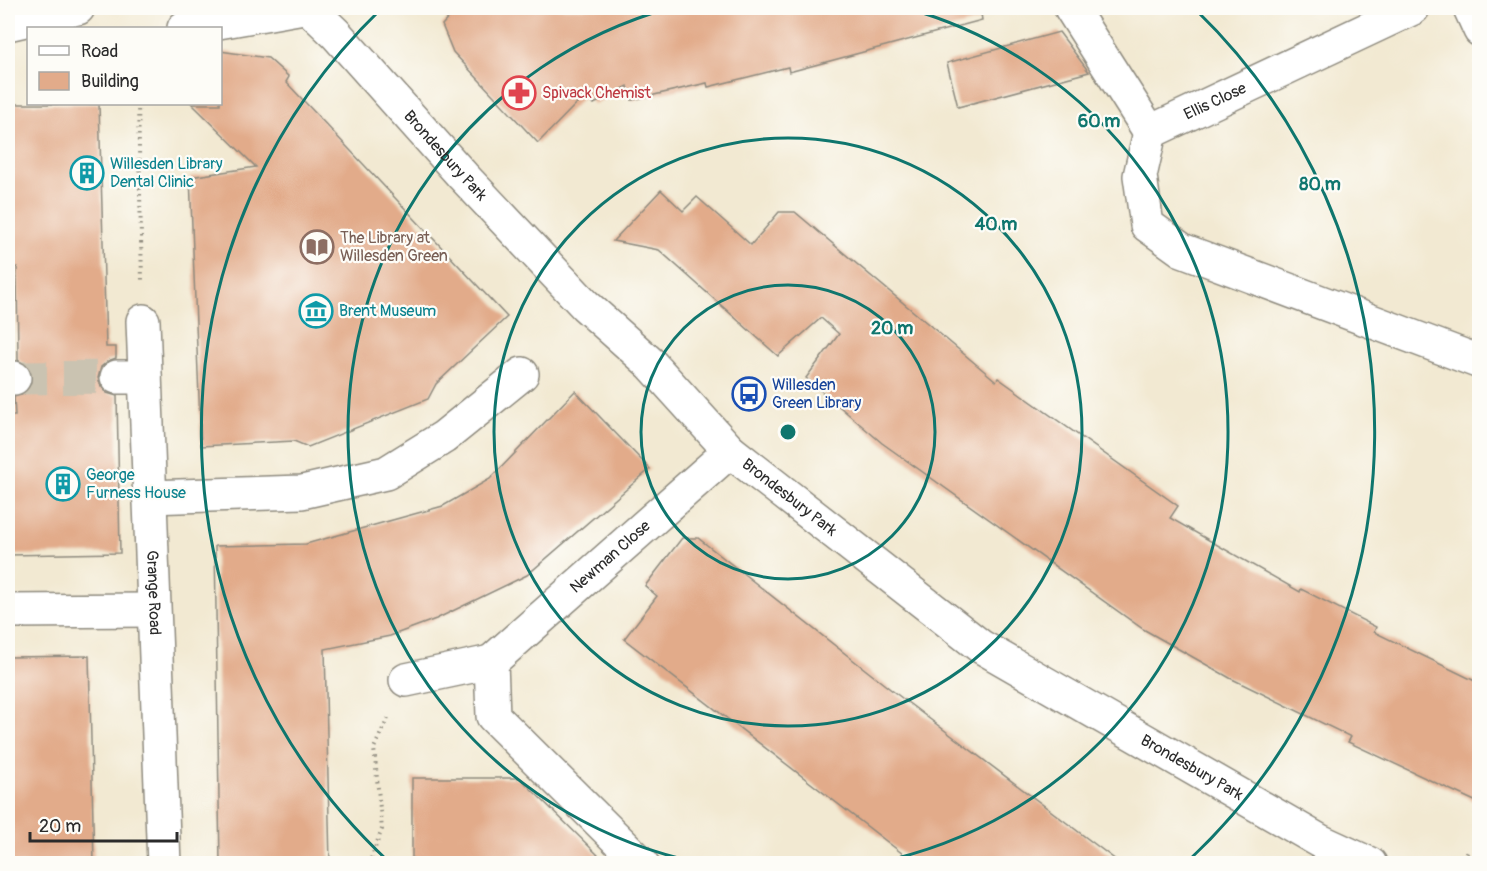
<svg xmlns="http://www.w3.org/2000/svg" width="1487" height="871" font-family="Pangolin,sans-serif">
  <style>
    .building { fill: #e2ab8a }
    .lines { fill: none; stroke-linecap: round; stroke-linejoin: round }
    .minor-tunnel { stroke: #cac3b1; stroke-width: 33; stroke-dasharray: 33 16; stroke-linecap: butt }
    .minor-casing { stroke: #8e8a7e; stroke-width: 36 }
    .major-casing { stroke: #8e8a7e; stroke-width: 36 }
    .path { stroke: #8e8a7e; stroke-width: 4; stroke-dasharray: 1.5 4.5; stroke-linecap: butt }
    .minor { stroke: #fff; stroke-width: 33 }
    .major { stroke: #fff; stroke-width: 33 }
    .ring { fill: none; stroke: #0f766e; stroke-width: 3 }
    .labels { text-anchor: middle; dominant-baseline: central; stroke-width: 4.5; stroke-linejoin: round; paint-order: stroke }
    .health-label { font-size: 16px; fill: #be3a42; stroke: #fdfcf7; text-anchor: start }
    .street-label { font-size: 16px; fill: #2b2b2b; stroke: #fdfcf7 }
    .culture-label { font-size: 16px; fill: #0d838f; stroke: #fdfcf7; text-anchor: start }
    .education-label { font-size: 16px; fill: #785e54; stroke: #fdfcf7; text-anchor: start }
    .transit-label { font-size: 16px; fill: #164399; stroke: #fdfcf7; text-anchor: start }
    .centre { fill: #0f766e; stroke: #fdfcf7; stroke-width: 3 }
    .ring-label { font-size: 18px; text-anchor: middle; font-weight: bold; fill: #0f766e; stroke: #fdfcf7; stroke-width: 4.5; stroke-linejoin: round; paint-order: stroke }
  </style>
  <rect width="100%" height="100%" fill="#fdfcf7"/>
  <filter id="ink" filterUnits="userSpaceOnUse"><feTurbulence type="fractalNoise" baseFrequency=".0167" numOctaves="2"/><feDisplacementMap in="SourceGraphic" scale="12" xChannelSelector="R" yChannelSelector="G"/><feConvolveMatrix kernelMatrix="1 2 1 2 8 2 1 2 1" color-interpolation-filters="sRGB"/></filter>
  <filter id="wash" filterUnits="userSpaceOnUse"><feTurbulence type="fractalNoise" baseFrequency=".008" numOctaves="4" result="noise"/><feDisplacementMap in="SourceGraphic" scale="24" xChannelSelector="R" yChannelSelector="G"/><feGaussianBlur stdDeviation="1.35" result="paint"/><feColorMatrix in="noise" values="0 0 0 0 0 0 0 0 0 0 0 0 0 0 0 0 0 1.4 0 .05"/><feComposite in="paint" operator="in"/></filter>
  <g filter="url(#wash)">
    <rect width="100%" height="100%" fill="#f2e9d2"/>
    <g id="blocks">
      <g class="building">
        <polygon points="464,8 980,8 982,20 789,72 788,67 708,87 707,83 632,100 628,86 594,104 586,94 538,143 453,52 442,25 455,11"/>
        <polygon points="1059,32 1089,72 958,107 947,63"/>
        <polygon points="220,51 268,58 289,77 286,82 507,317 436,384 428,399 308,447 294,441 201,446 190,177 256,167 192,104 220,104"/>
        <polygon points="8,104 99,104 106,347 116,347 116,358 108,361 101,367 98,378 101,386 107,393 117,396 120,553 8,555 8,416 15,416 14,397 24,394 30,387 33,379 30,368 18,360 17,267 8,268"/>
        <polygon points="661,190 683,211 697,197 751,245 779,212 795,212 996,381 998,378 1178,506 1170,518 1300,592 1301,589 1376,627 1374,632 1479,683 1479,803 1348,742 1351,737 1230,678 1143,629 882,443 806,378 839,334 821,318 778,356 659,250 613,241"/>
        <polygon points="575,391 650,469 527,575 436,619 390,636 325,649 330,864 220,864 215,546 306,544 443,506 490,479"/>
        <polygon points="682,538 698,538 894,692 1121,864 916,864 624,639 657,596 645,586"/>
        <polygon points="89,656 94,864 8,864 8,657"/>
        <polygon points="412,778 520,778 607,864 412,864"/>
      </g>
    </g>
  </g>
  <g filter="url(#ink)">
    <use href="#blocks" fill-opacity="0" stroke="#8e8a7e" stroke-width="1.5"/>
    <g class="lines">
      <polyline class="minor-tunnel" points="14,378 117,377"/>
      <g class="minor-casing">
        <g id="minor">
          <path id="s1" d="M309,8l27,26 127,142 122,129 66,59 79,87 250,195 340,195 50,23"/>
          <path id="s2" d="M1071,8l79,124 263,-124"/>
          <polyline points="1470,8 1480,30"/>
          <polyline points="1150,132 1140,176 1147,225 1182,250 1480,362"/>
          <path id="s3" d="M143,321l21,543"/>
          <polyline points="117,377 145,377"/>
          <polyline points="8,378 14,378"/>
          <polyline points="149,497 302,492 386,473 444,437 522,374"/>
          <polyline points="8,611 153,610"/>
          <polyline points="406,680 491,662"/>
          <path id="s4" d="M642,864l-149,-148 -2,-54 239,-211"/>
        </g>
      </g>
      <g class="major-casing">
        <g id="major">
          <polyline points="8,24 78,8"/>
          <polyline points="184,28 298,8"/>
        </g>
      </g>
      <g class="path">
        <polyline points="138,104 142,281"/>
        <polyline points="1464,859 1468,851"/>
        <polyline points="369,864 382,829 374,748 389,716"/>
      </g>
      <use href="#minor" class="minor"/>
      <use href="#major" class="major"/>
    </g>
  </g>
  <g class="ring">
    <circle cx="788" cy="432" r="147"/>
    <circle cx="788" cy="432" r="294"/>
    <path d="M700 863A440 440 0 0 1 670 8M906 8A440 440 0 0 1 876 863"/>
    <path d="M388 861A587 587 0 0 1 380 10M1196 10A587 587 0 0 1 1188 861"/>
  </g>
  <defs>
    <g id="pharmacy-ring" transform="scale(1.725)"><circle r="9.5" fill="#fdfcf7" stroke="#e0444e" stroke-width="1.5"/><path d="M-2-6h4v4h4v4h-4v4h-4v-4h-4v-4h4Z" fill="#e0444e"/></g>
    <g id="building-ring" transform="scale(1.725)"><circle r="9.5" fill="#fdfcf7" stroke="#0f9aa8" stroke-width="1.5"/><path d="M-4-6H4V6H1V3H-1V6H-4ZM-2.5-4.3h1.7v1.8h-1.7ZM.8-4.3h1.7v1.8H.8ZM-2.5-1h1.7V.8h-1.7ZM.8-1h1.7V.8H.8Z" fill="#0f9aa8"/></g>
    <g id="library-ring" transform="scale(1.725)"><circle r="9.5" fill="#fdfcf7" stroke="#8d6e63" stroke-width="1.5"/><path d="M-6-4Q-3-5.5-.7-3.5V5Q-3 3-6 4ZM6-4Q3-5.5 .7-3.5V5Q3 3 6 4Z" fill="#8d6e63"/></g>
    <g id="museum-ring" transform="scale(1.725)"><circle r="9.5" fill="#fdfcf7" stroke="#0f9aa8" stroke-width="1.5"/><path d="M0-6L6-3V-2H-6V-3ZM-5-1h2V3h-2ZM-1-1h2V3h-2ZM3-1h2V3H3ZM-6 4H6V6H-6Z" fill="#0f9aa8"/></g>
    <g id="bus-ring" transform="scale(1.725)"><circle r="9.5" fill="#fdfcf7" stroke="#1a4fb4" stroke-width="1.5"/><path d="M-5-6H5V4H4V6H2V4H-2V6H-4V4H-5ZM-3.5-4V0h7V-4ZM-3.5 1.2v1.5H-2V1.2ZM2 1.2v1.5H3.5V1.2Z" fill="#1a4fb4"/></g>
  </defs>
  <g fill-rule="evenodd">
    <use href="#pharmacy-ring" x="519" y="93"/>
    <use href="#building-ring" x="87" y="173"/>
    <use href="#library-ring" x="317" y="247"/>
    <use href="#museum-ring" x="316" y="311"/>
    <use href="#bus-ring" x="749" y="394"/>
    <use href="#building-ring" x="63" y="484"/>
  </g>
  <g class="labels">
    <g class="health-label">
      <text x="542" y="93">Spivack Chemist</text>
    </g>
    <g class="street-label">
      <text stroke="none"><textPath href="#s2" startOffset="219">Ellis Close</textPath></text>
      <text stroke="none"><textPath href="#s1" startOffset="201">Brondesbury Park</textPath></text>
      <text stroke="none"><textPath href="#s1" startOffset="687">Brondesbury Park</textPath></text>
      <text stroke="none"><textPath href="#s4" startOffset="423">Newman Close</textPath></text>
      <text stroke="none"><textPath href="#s3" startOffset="272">Grange Road</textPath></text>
      <text stroke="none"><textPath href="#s1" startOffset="1173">Brondesbury Park</textPath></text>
    </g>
    <g class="culture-label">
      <text x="110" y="164">Willesden Library<tspan x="110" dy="18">Dental Clinic</tspan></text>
      <text x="339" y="311">Brent Museum</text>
      <text x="86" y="475">George<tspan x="86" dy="18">Furness House</tspan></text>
    </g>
    <g class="education-label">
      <text x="340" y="238">The Library at<tspan x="340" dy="18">Willesden Green</tspan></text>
    </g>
    <g class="transit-label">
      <text x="772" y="385">Willesden<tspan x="772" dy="18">Green Library</tspan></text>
    </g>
  </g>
  <circle cx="788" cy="432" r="9" class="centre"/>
  <g class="ring-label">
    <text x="1099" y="127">60 m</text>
    <text x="1320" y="190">80 m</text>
    <text x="996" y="230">40 m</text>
    <text x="892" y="334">20 m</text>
  </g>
  <rect width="1487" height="871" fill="none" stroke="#fdfcf7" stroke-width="30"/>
  <rect x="27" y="27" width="195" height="78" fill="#fdfcf7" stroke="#a9a8a5" stroke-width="1.5"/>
  <rect x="39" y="46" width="30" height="9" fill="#ffffff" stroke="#a9a8a5" stroke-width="1.5"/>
  <text x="81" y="57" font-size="18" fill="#2b2b2b">Road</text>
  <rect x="39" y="72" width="30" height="18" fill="#e2ab8a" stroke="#a9a8a5" stroke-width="1.5"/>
  <text x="81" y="87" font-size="18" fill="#2b2b2b">Building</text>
  <path d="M30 832v9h147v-9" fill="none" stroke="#2b2b2b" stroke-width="3"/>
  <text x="39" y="832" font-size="18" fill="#2b2b2b" stroke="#fdfcf7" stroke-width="4.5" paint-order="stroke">20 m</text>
</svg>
